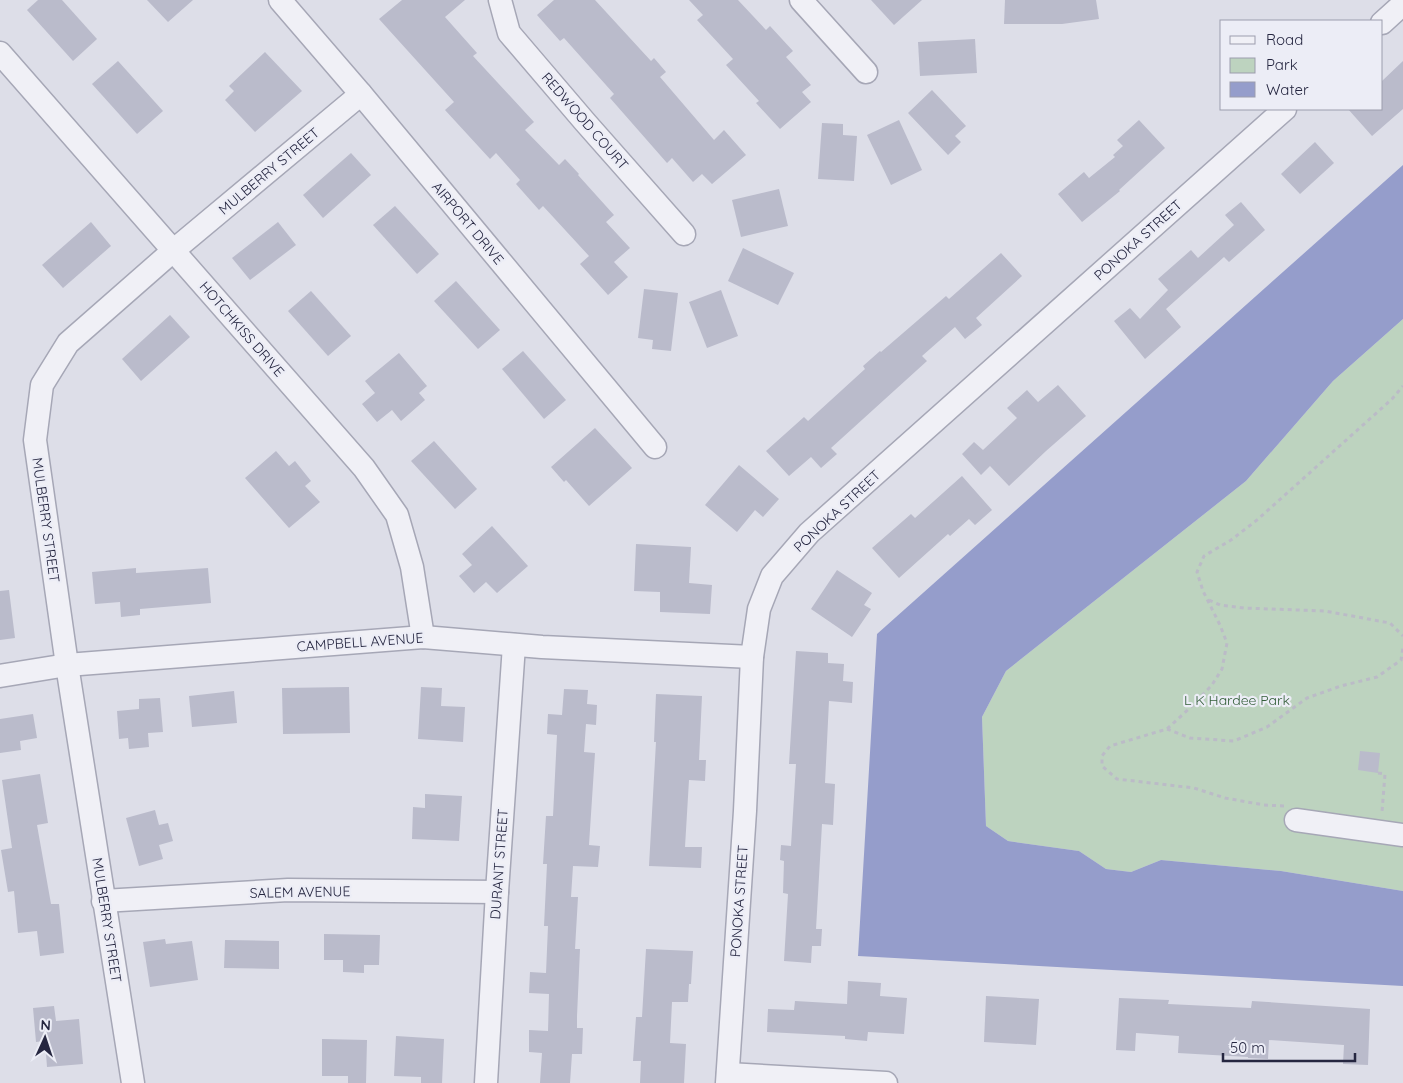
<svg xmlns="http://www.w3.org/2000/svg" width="1403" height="1083" font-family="Quicksand,sans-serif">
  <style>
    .green { fill: #bdd3bf }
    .water { fill: #959dcb }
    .building { fill: #babbcb }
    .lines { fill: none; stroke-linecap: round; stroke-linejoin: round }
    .minor-casing { stroke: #a6a7b6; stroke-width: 25 }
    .path { stroke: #bbbbc7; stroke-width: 3; stroke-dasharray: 4 4; stroke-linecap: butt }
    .minor { stroke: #f0f0f6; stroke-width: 22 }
    .labels { text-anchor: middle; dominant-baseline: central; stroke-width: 4.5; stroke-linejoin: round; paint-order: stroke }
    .street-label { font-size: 14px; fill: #252640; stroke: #ecedf6 }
    .park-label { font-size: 14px; fill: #325d38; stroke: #ecedf6 }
  </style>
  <rect width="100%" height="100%" fill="#dddee8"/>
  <polygon class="green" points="1403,319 1403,891 1281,871 1161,860 1131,872 1106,869 1079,851 1008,841 986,826 982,717 1006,671 1246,481 1333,381"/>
  <polygon class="water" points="1403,165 1403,319 1333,381 1246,481 1006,671 982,717 986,826 1008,841 1079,851 1106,869 1131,872 1161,860 1281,871 1403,891 1403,986 858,956 877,634"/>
  <g class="building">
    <polygon points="38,0 62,0 97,39 73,61 27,10"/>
    <polygon points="147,0 193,0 168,22"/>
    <polygon points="402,0 465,0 445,17 477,53 473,56 534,122 525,130 559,165 565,159 579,174 578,175 614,215 606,222 630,248 614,262 628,277 608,295 580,264 589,256 543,206 539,210 516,184 520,180 496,153 490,159 445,110 454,102 379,19"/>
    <polygon points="554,0 595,0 651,61 654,58 666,72 660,77 714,140 724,130 746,155 712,184 702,174 693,182 672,158 667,163 610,98 614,94 564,38 560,41 537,15"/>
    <polygon points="689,0 738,0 766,30 770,26 793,51 786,57 811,85 802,92 811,102 780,129 756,103 759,101 726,65 733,59 697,20 703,15"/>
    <polygon points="871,0 922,0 894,25"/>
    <polygon points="1005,0 1096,0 1099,19 1062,24 1004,24"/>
    <polygon points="975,39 977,73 920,76 918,42"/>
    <polygon points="265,52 302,91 255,132 225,100 234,91 229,86"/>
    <polygon points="118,61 163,111 137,134 92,84"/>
    <polygon points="1403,61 1403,109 1372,136 1348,109 1382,109 1382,81"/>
    <polygon points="932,90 966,126 955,136 961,142 948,155 908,113"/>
    <polygon points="899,120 922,170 891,185 867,135"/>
    <polygon points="1139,120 1165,148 1119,190 1120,191 1082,222 1058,194 1084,172 1089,178 1115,157 1113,155 1123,146 1117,140"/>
    <polygon points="822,123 843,124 843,135 857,136 854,181 818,179"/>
    <polygon points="1315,142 1334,163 1300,194 1281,174"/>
    <polygon points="351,153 371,175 323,218 303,195"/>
    <polygon points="779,189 788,226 741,237 732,200"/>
    <polygon points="1241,202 1265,230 1229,262 1224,257 1166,309 1181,327 1145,359 1114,321 1130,308 1140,319 1168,290 1158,279 1191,250 1198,258 1234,225 1225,215"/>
    <polygon points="395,206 439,254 417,274 373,225"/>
    <polygon points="91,222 111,246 63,288 42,265"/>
    <polygon points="278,222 296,245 250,280 232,258"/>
    <polygon points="743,248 794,273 778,305 728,281"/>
    <polygon points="1001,253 1022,276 976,318 982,325 965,339 955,327 922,356 927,361 831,448 837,454 821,468 811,457 789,476 766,451 804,417 808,421 865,369 863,366 880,351 881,352 946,296 949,299"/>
    <polygon points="456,281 500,330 478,349 434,301"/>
    <polygon points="644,289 678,293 671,351 652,349 653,340 638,338"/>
    <polygon points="721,290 738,336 707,348 689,302"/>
    <polygon points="311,291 351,336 328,356 288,311"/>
    <polygon points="170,315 190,337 141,381 122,359"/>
    <polygon points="523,351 566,400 544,419 502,369"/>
    <polygon points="399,353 427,386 419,393 425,400 401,421 392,410 377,422 362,404 375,393 365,381"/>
    <polygon points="1058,385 1086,416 1046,451 1009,486 990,466 981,475 962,454 974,442 983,450 1017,418 1007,408 1027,390 1038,402"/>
    <polygon points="595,428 632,468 589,506 566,480 564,482 551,467"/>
    <polygon points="434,441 477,489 455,509 411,461"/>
    <polygon points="276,451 289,466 295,461 311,481 305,486 320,502 289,528 245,478"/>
    <polygon points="739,465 779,499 763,517 755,510 737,532 705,505"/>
    <polygon points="962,476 992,510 975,525 969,519 950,536 948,534 899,578 872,548 911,514 915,518"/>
    <polygon points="492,526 528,566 497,593 486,582 474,593 459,576 472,565 462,554"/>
    <polygon points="636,544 691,547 689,583 712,585 710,614 660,612 660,592 634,591"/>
    <polygon points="136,568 136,573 208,568 211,603 140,609 140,615 121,617 120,602 95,604 92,572"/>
    <polygon points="837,570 872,593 864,605 871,609 852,637 811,609"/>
    <polygon points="9,590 15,638 0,640 0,591"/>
    <polygon points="796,651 828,653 828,663 844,664 843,681 853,682 852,703 829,701 825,783 835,784 833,825 822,824 816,929 822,929 821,946 812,946 811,963 784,961 788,894 783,893 784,861 780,860 781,845 791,846 796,764 789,764"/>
    <polygon points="349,687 350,733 283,734 282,688"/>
    <polygon points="421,687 442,688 441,706 465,707 463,742 418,739"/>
    <polygon points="564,689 588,690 587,704 597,705 596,725 586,724 584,752 595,753 589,845 600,846 598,867 573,866 571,897 578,897 575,949 580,949 577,1016 577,1028 583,1028 582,1054 572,1054 570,1083 540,1083 542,1053 529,1052 529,1030 548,1031 549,994 529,993 530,972 546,973 548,926 544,926 547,864 543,864 546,816 553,816 557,735 547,734 548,714 562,715"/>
    <polygon points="234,691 237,723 192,727 189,696"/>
    <polygon points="656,694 702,696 699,760 706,760 705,781 689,780 685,847 702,847 701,868 649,866 656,742 654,742"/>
    <polygon points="160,698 163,732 148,733 149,747 129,749 128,738 119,739 117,711 139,709 139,699"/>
    <polygon points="33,714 37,738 20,741 21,750 0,753 0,719"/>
    <polygon points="1360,751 1380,753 1378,773 1358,770"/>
    <polygon points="40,774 48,823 37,825 51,904 59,904 64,953 40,956 37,931 18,933 14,891 8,892 1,850 12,848 2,780"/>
    <polygon points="425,794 462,796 459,841 412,839 413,807 425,808"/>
    <polygon points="155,810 159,825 168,823 173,841 159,845 163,859 139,866 126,818"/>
    <polygon points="324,934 380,935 379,965 364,965 364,973 343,972 343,960 324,960"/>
    <polygon points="165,939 166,944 192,941 198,980 150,987 143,942"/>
    <polygon points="225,940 279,941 279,969 224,968"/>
    <polygon points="646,949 693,951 691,984 689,984 688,1002 672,1002 670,1043 686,1044 684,1083 640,1083 641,1061 633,1061 636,1017 642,1017"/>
    <polygon points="848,981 881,983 880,996 907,998 904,1034 868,1032 867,1041 845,1039 845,1036 767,1032 768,1009 794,1010 795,1001 847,1004"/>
    <polygon points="986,996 1039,999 1036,1045 984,1042"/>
    <polygon points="1119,998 1169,1000 1168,1004 1251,1008 1252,1001 1370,1009 1368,1065 1343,1064 1344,1045 1269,1040 1268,1059 1248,1058 1248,1057 1178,1053 1179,1036 1136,1033 1135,1051 1116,1050"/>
    <polygon points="54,1006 56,1021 79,1019 83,1064 47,1067 45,1041 36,1042 33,1008"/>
    <polygon points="396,1036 444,1039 442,1083 421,1083 421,1077 394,1076"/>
    <polygon points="322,1039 367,1040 366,1083 348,1083 348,1076 322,1076"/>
  </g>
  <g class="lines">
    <g class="minor-casing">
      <g id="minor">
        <polyline points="280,0 361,94 655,447"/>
        <polyline points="500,0 509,33 585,122 684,234"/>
        <polyline points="801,0 866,72"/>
        <polyline points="1382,23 1403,4"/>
        <polyline points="0,53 364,468 397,515 412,567 423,637"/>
        <polyline points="0,676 67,665 423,637 542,647 752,657"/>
        <polyline points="1296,820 1403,835"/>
        <polyline points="103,901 288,890 497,892"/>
        <polyline points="728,1074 886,1083"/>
        <polyline points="133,1083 67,665 35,440 42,385 68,343 174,250 361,94"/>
        <polyline points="486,1083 497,892 514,645"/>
        <polyline points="727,1083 745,811 752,657 759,609 772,576 809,533 1285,109"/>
      </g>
    </g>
    <g class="path">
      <polyline points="1209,600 1220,605 1244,608 1325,611 1390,623 1403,636"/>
      <polyline points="1167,729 1190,738 1234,741 1267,727 1307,698 1341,686 1377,677 1401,660 1403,647"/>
      <polyline points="1378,773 1385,774 1382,812 1383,812"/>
      <polyline points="1284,806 1264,805 1225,798 1194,788 1117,779 1102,766 1102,756 1110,746 1167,729 1193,705 1212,685 1222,669 1227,643 1220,625 1203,591 1197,572 1204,556 1231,540 1257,520 1392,399 1403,386"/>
    </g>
    <use href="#minor" class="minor"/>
  </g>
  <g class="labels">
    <g class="street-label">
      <text transform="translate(585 121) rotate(49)">REDWOOD COURT</text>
      <text transform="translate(269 171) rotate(-40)">MULBERRY STREET</text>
      <text transform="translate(468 223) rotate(50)">AIRPORT DRIVE</text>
      <text transform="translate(1138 240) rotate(-42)">PONOKA STREET</text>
      <text transform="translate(242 329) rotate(49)">HOTCHKISS DRIVE</text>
      <text transform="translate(837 511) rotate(-43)">PONOKA STREET</text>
      <text transform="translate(46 520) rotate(82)">MULBERRY STREET</text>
      <text transform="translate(360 642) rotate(-4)">CAMPBELL AVENUE</text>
      <text transform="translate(499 864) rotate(-86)">DURANT STREET</text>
      <text transform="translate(300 892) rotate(-1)">SALEM AVENUE</text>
      <text transform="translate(739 901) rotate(-86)">PONOKA STREET</text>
      <text transform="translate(107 920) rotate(81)">MULBERRY STREET</text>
    </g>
    <g class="park-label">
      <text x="1237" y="700">L K Hardee Park</text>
    </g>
  </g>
  <rect x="1220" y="20" width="162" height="90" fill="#ecedf6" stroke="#9c9dad"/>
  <rect x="1230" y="36" width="25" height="8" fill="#f0f0f6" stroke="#9c9dad"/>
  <text x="1266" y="45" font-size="15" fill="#252640">Road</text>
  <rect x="1230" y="58" width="25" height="15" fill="#bdd3bf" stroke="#9c9dad"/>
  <text x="1266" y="70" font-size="15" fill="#252640">Park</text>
  <rect x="1230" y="82" width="25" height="15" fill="#959dcb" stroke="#9c9dad"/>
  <text x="1266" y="95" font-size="15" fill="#252640">Water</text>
  <g transform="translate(45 1038) rotate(3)" stroke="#ecedf6" stroke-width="4" paint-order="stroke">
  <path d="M0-4L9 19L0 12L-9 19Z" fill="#252640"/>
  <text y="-8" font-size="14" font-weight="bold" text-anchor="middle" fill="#252640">N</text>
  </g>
  <path d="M1223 1053v8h132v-8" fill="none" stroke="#252640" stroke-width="2.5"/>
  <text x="1230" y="1053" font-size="15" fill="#252640" stroke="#ecedf6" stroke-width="4" paint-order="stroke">50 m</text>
</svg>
